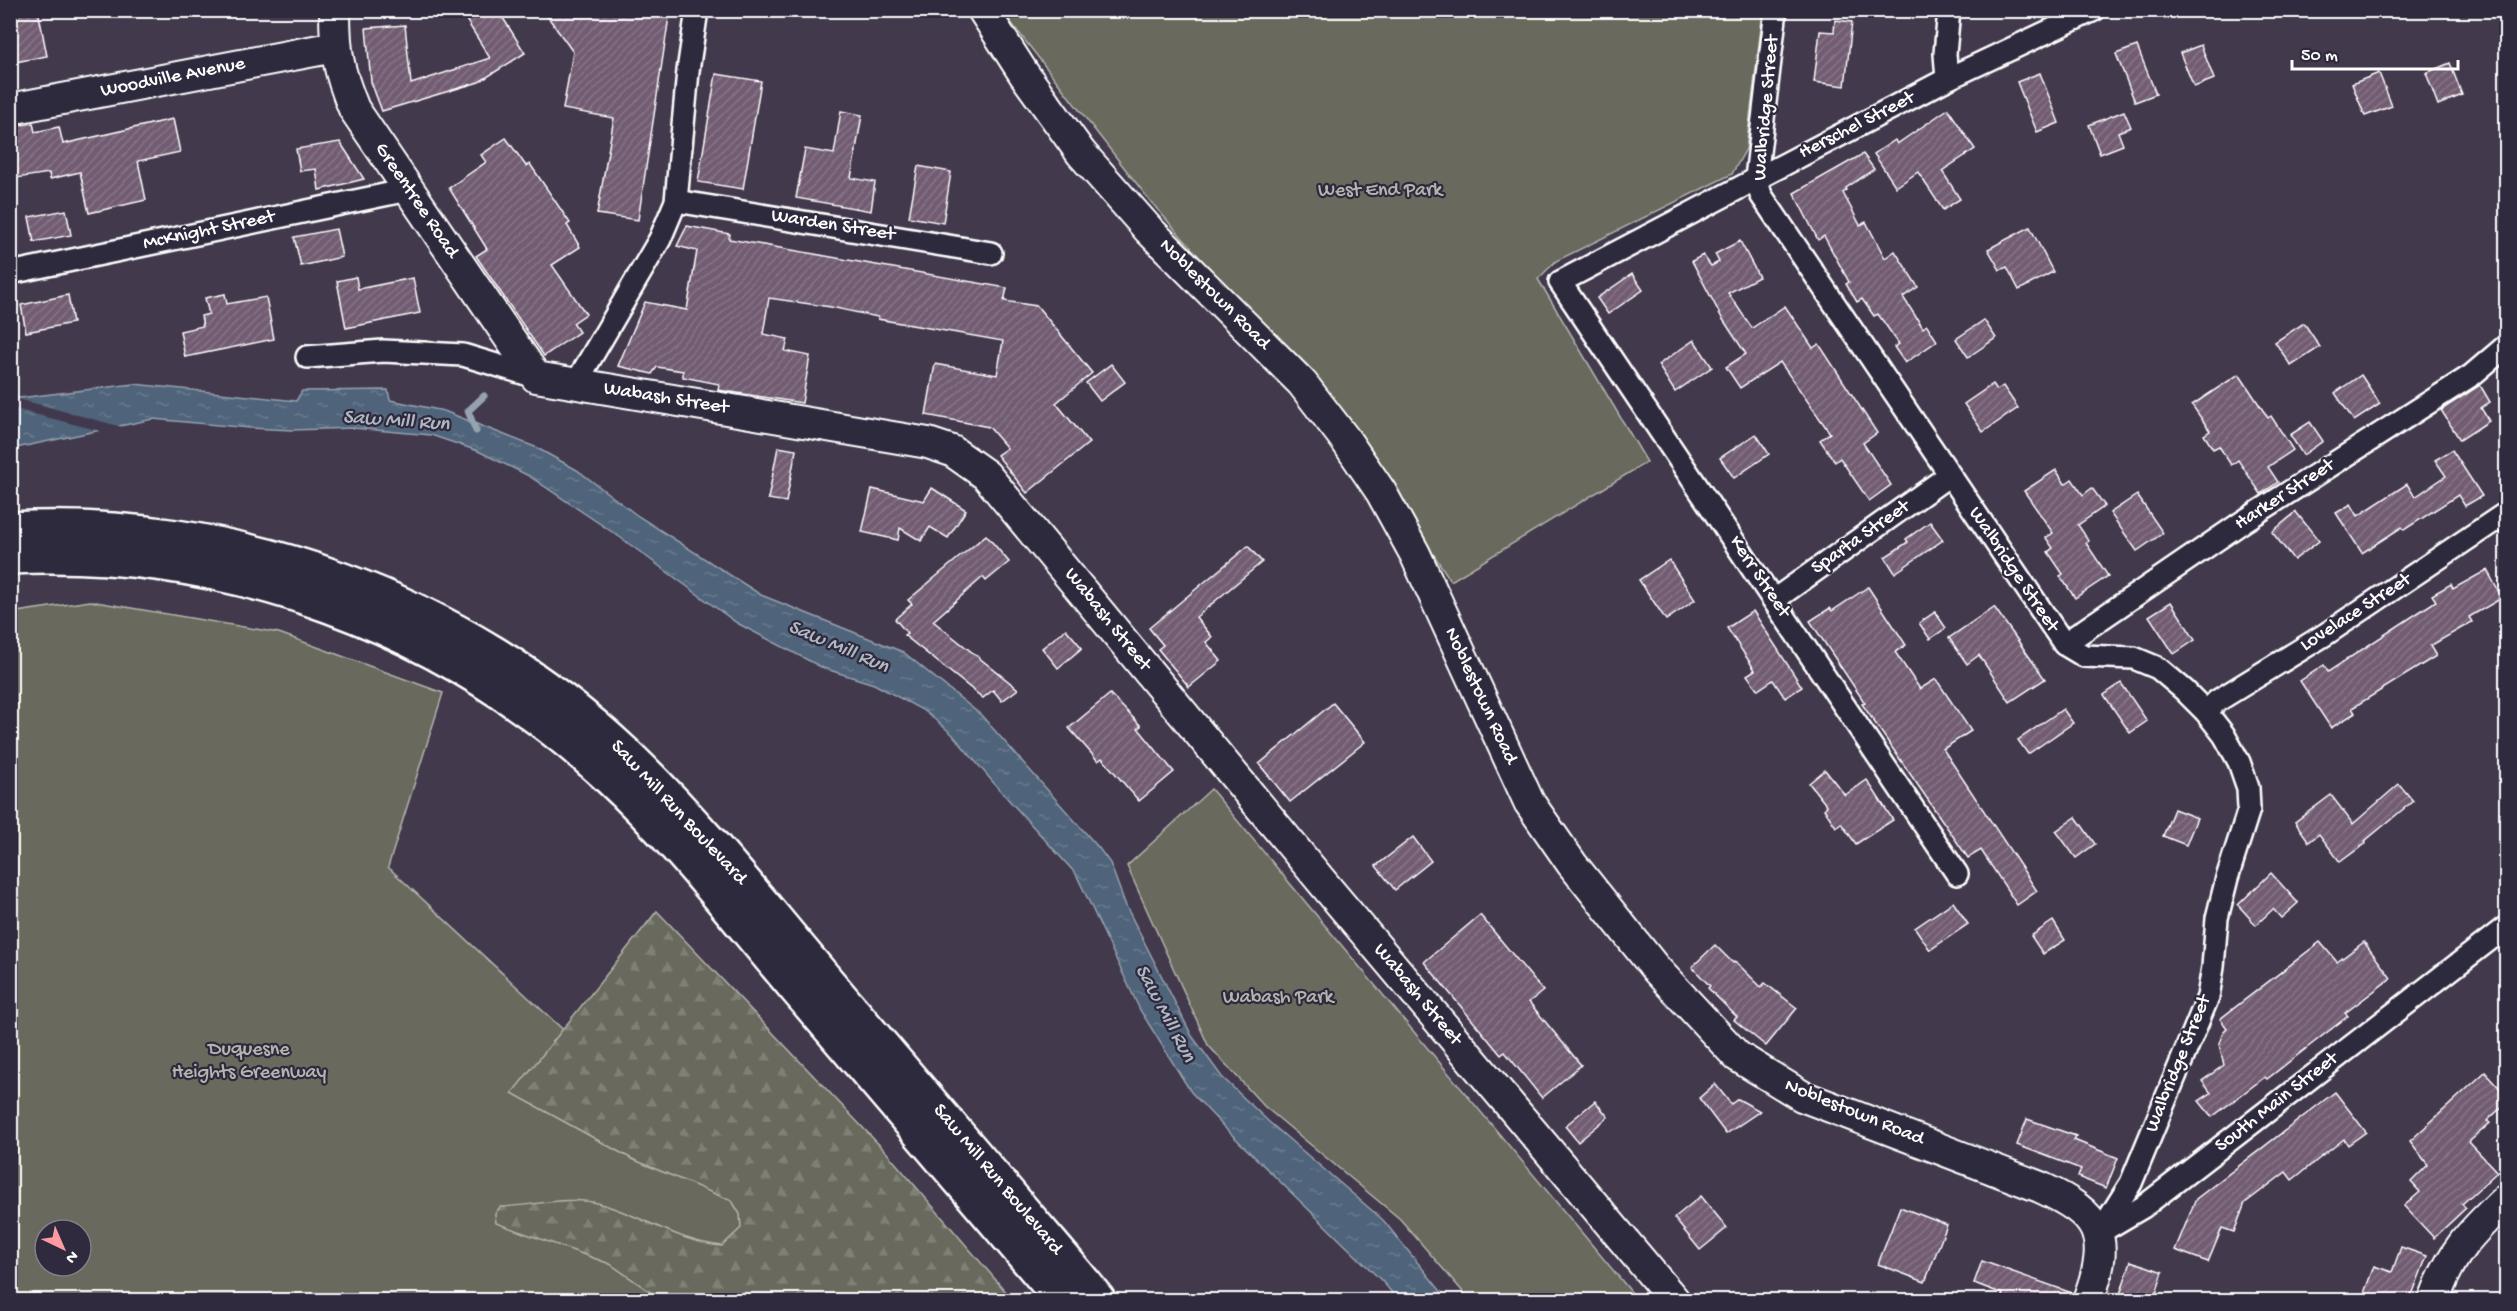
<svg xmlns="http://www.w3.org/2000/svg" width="2517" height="1311" font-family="'Gochi Hand',sans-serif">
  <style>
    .green { fill: #696b5d; stroke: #b4b5ae; stroke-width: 1.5; fill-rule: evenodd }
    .forest { fill: url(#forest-firs); stroke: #b4b5ae; stroke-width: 1.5 }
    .water { fill: url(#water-ripples); stroke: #95a2af; stroke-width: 1.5 }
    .pier { fill: #43394d }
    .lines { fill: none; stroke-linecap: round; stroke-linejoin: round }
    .stream { stroke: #95a2af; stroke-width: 7 }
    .building { fill: url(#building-hatch); stroke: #fff; stroke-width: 1.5 }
    .street-casing { stroke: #fff; stroke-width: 26 }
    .secondary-casing { stroke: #fff; stroke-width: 34 }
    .highway-casing { stroke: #fff; stroke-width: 38 }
    .street { stroke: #2f2a3d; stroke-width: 21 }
    .secondary { stroke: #2f2a3d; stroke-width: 30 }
    .highway { stroke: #2f2a3d; stroke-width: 33 }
    .labels { text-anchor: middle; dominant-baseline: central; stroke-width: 4.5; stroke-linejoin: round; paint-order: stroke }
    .street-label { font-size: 20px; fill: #fff; stroke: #2f2a3d }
    .park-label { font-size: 20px; fill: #b4b5ae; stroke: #2f2a3d }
    .water-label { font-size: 21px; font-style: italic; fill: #b0b9c3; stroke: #2f2a3d }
  </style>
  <defs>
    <pattern id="forest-firs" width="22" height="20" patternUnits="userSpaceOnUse" patternTransform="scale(1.5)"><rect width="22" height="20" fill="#696b5d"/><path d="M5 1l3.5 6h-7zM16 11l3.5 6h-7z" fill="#808175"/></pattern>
    <pattern id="water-ripples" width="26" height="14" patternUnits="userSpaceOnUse" patternTransform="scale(1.5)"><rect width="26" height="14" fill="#4f647a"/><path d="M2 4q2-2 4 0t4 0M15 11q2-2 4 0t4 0" fill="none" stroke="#697b8e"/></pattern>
    <pattern id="building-hatch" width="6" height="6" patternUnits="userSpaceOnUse" patternTransform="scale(1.5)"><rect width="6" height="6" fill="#725c72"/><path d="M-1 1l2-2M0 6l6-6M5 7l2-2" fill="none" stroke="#877487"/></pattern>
  </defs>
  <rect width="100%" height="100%" fill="#43394d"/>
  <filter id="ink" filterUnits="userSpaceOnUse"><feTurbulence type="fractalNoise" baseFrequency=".0167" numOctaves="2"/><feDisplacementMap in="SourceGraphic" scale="12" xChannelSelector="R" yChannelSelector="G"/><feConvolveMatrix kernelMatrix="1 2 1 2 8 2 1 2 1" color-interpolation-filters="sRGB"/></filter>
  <g filter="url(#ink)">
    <g class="green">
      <polygon points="1002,11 1763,11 1746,149 1732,174 1556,261 1538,279 1647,462 1451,581 1356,436 1151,202"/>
      <path d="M90,601l189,32 164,60 -55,174 466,433h-843l-1,-687zM45,1230h36v36h-36z"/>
      <polygon points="1211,789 1638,1300 1470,1300 1400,1219 1264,1106 1208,1045 1127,866"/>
    </g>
    <path class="forest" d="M657,911l230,242 126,147h-351l-52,-36 -114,-41 -1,-9 5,-7c32,-1 71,-12 101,-3 41,12 78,38 121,42l19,-18 -1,-14 -8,-13 -100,-42 -120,-66z"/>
    <polygon class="water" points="134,384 296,401 302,391 388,390 390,400 444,411 535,447 577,470 638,516 761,595 903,652 981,715 1098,847 1110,863 1126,906 1192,1036 1222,1077 1269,1122 1383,1220 1448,1300 1398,1300 1383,1282 1223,1126 1191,1092 1140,1010 1076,874 998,788 952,734 926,712 874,684 823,668 737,623 621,538 529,476 478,451 431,435 353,428 292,430 250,428 153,419 11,449 11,399"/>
    <polygon class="pier" points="11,397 126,428 104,432 11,408"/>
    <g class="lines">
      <polyline class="stream" points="476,431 468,411 484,396"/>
    </g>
    <g class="building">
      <polygon points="32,10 38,10 47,56 10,63 10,15"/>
      <polygon points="460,10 498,10 525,53 479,82 382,111 371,82 366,28 405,25 411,84 490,58"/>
      <polygon points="543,10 670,10 638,220 597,214 614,118 563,109 573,52"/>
      <polygon points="1835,20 1852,22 1845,86 1814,82 1820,31 1834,32"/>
      <polygon points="2201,45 2214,79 2194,87 2180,53"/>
      <polygon points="2137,46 2156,94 2135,102 2116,54"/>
      <polygon points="2450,63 2462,95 2438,105 2426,73"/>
      <polygon points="2040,73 2059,123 2037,132 2017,82"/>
      <polygon points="2379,73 2392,106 2365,116 2352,84"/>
      <polygon points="716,74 761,81 743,189 698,182"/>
      <polygon points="1948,109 1975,149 1942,171 1960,199 1943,210 1918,172 1896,187 1874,154 1895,140 1897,144"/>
      <polygon points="841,111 862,115 851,178 875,182 871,211 796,198 805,149 834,154"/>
      <polygon points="2124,111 2131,127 2118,132 2123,145 2100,154 2089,125"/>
      <polygon points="173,119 180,152 138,161 146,200 89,213 80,172 50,179 49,173 10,179 10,127 33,123 35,132 59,127 63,144"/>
      <polygon points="506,138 526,166 530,164 570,223 567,225 580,247 552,265 586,314 573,323 579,332 544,356 476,256 487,249 449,188 486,162 481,155"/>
      <polygon points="340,142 364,179 319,190 316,169 300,171 296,149"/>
      <polygon points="1863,154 1874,169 1846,188 1847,190 1843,193 1860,225 1866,222 1885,258 1895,251 1918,287 1903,297 1923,328 1927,325 1937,341 1905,363 1894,347 1899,344 1878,314 1874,316 1862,299 1857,302 1846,284 1849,282 1824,236 1818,240 1794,193"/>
      <polygon points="918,166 951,172 943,223 909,217"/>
      <polygon points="66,210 71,235 34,242 29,217"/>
      <polygon points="687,226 730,234 729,239 1007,288 1004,301 1037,306 1092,373 1056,403 1089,443 1027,493 997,455 1007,448 989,427 926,415 935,364 997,375 1003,341 878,319 878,317 831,307 769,298 763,334 788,339 785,351 810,356 802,403 718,390 719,384 683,377 683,371 657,367 652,374 618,366 645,302 687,310 697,251 677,246"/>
      <polygon points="2030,227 2053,272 2019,290 2007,267 2000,270 1988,249"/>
      <polygon points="336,229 342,257 301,266 294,237"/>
      <polygon points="1740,241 1759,277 1728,293 1752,328 1785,306 1813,348 1819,344 1877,433 1863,443 1891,485 1869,501 1840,458 1835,462 1820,440 1830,433 1780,362 1740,388 1726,367 1746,354 1722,318 1692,261 1703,255 1711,266 1719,262 1715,254"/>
      <polygon points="1632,274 1643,290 1608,314 1597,298"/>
      <polygon points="356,277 358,289 413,278 420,313 346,328 337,281"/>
      <polygon points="225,294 227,304 266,297 274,339 185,357 180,331 203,326 201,316 209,314 205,298"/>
      <polygon points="68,295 73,323 26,332 21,305"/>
      <polygon points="1984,320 1996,338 1968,357 1956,339"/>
      <polygon points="2304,323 2320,347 2291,366 2275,342"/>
      <polygon points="1694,340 1712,367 1675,392 1658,365"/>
      <polygon points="1111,364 1125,382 1100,401 1086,383"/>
      <polygon points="2239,374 2268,418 2271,416 2293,450 2268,467 2278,482 2261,494 2238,460 2231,465 2219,446 2213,449 2204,435 2210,431 2192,405"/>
      <polygon points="2361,375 2380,404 2354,421 2335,393"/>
      <polygon points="1993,384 1997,390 2003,386 2018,408 1983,432 1964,404"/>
      <polygon points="2480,385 2490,402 2481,408 2489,421 2460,440 2441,410"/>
      <polygon points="2310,422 2323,441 2303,455 2290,435"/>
      <polygon points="1756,434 1769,454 1734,478 1720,458"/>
      <polygon points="778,447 796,450 786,502 768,499"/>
      <polygon points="2452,450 2482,496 2465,506 2458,495 2404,530 2402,527 2362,553 2336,513 2351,504 2358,516 2407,484 2415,497 2446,476 2435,460"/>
      <polygon points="2056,470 2065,484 2072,479 2083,495 2092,488 2105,506 2078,525 2089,541 2086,543 2108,576 2075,598 2060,576 2063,574 2048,552 2053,548 2046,538 2053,533 2024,491"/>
      <polygon points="932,488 966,510 948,538 930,527 921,541 900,528 898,540 862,532 872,489 924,501"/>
      <polygon points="2137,495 2163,533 2137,551 2110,513"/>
      <polygon points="2296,512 2319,541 2294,560 2272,532"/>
      <polygon points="1930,522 1943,540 1895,573 1885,557 1908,542 1906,539"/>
      <polygon points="986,535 1009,562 986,581 983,577 933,621 1018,689 1002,701 993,690 983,698 904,635 907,633 895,619 912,604 908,600"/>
      <polygon points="1248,546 1262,562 1196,617 1212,637 1206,642 1221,661 1189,687 1158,649 1163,645 1149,628"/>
      <polygon points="1669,560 1695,600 1666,620 1639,580"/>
      <polygon points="2487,570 2502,598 2469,617 2472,622 2430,646 2436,656 2352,708 2355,713 2331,728 2300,681 2324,665 2328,672 2436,601 2432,595 2451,584 2453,589"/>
      <polygon points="1868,587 1906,645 1895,652 1920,689 1936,679 1971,731 1943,749 2037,891 2017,905 1981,850 1968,858 1862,704 1865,703 1810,621 1830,608 1832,611"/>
      <polygon points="2171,602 2195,640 2174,654 2149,616"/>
      <polygon points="1994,607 2045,679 2010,702 1979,655 1967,664 1949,638"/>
      <polygon points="1753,611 1802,687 1785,698 1773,680 1758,690 1747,675 1755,670 1727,628"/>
      <polygon points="1935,612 1946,628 1930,639 1919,623"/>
      <polygon points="1066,629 1082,648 1058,668 1042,648"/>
      <polygon points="2121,683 2147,721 2130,733 2104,695"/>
      <polygon points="1110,694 1141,726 1138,728 1174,772 1139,801 1102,758 1098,761 1069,728"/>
      <polygon points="1333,703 1365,742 1290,802 1259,764"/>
      <polygon points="2063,709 2073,723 2028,754 2018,740"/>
      <polygon points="1825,770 1845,795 1867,780 1893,820 1856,844 1841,823 1836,827 1824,809 1827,806 1809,783"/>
      <polygon points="2399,784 2413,801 2365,841 2366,843 2340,862 2319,834 2309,842 2295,822 2331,795 2353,824"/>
      <polygon points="2174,809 2197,818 2186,845 2163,836"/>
      <polygon points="2076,817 2095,844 2076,858 2056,831"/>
      <polygon points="1413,837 1431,861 1395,890 1376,866"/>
      <polygon points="2271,873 2298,903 2281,918 2273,909 2256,925 2238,905"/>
      <polygon points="1953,902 1968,924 1930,950 1915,928"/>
      <polygon points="1480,915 1543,991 1529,1002 1581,1065 1542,1098 1505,1052 1501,1055 1424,962"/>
      <polygon points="2053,921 2065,940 2043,954 2031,936"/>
      <polygon points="2320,942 2337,962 2364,942 2391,978 2345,1013 2348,1016 2267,1079 2265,1077 2212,1117 2199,1101 2211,1093 2202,1081 2224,1065 2219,1044 2223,1032 2227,1028 2220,1019"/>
      <polygon points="1715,945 1733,963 1735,961 1761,987 1765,983 1797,1008 1766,1046 1734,1020 1737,1017 1708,988 1710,986 1692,967"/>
      <polygon points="2485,1072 2506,1095 2506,1103 2487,1121 2490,1123 2469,1142 2497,1172 2462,1204 2466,1208 2434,1238 2404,1206 2420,1192 2411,1182 2428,1165 2410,1141"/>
      <polygon points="1715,1084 1731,1104 1738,1099 1760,1111 1726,1134 1699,1098"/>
      <polygon points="2335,1092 2366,1132 2348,1145 2344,1139 2292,1180 2286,1172 2245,1203 2234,1232 2222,1228 2208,1262 2175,1250 2196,1199"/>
      <polygon points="1595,1101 1608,1117 1578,1142 1565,1126"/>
      <polygon points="2027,1119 2076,1136 2074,1140 2118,1158 2106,1188 2078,1177 2081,1169 2017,1145"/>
      <polygon points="1701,1196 1727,1228 1700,1250 1674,1218"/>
      <polygon points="1900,1207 1947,1225 1925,1282 1878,1264"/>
      <polygon points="2401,1247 2427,1256 2410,1300 2376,1300 2363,1296 2374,1266 2392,1272"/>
      <polygon points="1982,1261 2072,1293 2071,1300 2000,1300 2003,1294 1974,1283"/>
      <polygon points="2131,1261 2163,1272 2154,1300 2118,1300"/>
    </g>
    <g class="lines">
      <g class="street-casing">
        <g id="street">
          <polyline points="1776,10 1756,178 1761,195 2064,644 2084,656 2134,658 2158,668 2184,690 2206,712 2224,735 2239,762 2248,788 2249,809 2227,878 2217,918 2213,967 2208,997 2131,1183 2099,1234"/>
          <polyline points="1947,79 1945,54 1949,10"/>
          <polyline points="676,201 991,253"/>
          <polyline points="10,273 408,190"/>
          <polyline points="307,357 383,351 463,355 536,377"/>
          <polyline points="575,385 660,239 676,201 688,71 697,10"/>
          <polyline points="1774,600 1948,476"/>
          <polyline points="2064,644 2244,521 2472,375 2506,346"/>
          <polyline points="2206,712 2217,701 2326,634 2506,513"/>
          <polyline points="1957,874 1560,282 1947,79 2094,10"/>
          <polyline points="2104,1230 2143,1207 2506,927"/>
        </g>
      </g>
      <g class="secondary-casing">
        <g id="secondary">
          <path d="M335,10c0,42 3,60 19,99l182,268 392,66 24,8 34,24 337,408 351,417"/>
          <path d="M983,10l41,64 57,79 68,77 153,153 43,56 36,53 34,62 114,248 43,62 84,105 81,87 65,40 238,91c61,28 72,49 48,113"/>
          <polyline points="10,109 335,47"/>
          <path d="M2434,1300c17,-48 36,-67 72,-101"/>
        </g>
      </g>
      <g class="highway-casing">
        <g id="highway">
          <path d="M10,529c223,-13 454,72 616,225 80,76 147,164 218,247 55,64 109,128 164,192 30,36 62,71 90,107"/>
          <path d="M10,557c218,-11 435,69 595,217 71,65 131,144 193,217 88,103 176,206 264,309"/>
        </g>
      </g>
      <use href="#street" class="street"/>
      <use href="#secondary" class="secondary"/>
      <use href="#highway" class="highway"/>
    </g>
  </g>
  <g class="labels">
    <g class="street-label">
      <text transform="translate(173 78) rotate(-11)">Woodville Avenue</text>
      <text transform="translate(1767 108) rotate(-85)">Walbridge Street</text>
      <text transform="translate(1857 126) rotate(-27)">Herschel Street</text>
      <text transform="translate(416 201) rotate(56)">Greentree Road</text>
      <text transform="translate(833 226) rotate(9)">Warden Street</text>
      <text transform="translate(209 231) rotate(-12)">McKnight Street</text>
      <text transform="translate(1214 295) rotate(45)">Noblestown Road</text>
      <text transform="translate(666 399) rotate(9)">Wabash Street</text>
      <text transform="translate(2285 495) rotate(-33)">Harker Street</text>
      <text transform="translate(1861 538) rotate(-35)">Sparta Street</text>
      <text transform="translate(2013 570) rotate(56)">Walbridge Street</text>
      <text transform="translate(1759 577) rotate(56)">Kerr Street</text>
      <text transform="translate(2356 613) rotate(-33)">Lovelace Street</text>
      <text transform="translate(1107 620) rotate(51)">Wabash Street</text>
      <text transform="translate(1480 696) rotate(65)">Noblestown Road</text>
      <text transform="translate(678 813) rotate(47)">Saw Mill Run Boulevard</text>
      <text transform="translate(1417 995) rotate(50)">Wabash Street</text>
      <text transform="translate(2179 1064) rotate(-68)">Walbridge Street</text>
      <text transform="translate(2277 1103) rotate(-38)">South Main Street</text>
      <text transform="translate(1854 1113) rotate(22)">Noblestown Road</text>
      <text transform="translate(997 1180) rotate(50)">Saw Mill Run Boulevard</text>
    </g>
    <g class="park-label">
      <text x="1380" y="191">West End Park</text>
      <text x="1278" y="998">Wabash Park</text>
      <text x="249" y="1050">Duquesne<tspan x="249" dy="23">Heights Greenway</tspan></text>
    </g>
    <g class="water-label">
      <text transform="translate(396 422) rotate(4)">Saw Mill Run</text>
      <text transform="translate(838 648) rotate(23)">Saw Mill Run</text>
      <text transform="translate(1164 1014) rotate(62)">Saw Mill Run</text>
    </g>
  </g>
  <rect width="2517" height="1311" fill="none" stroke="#2f2a3d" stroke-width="36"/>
  <rect x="18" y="18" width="2481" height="1275" fill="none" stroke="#fff" stroke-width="2" filter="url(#ink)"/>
  <g transform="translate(63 1248) rotate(136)"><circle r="28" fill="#2f2a3d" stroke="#827f8b" stroke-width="1.5"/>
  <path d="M0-4.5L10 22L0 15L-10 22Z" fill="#ff9aa2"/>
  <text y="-9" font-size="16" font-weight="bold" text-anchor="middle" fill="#ffffff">N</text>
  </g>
  <path d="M2292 60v9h166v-9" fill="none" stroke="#ffffff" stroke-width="3"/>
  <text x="2301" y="60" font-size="18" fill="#ffffff" stroke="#2f2a3d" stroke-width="4.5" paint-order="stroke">50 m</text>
</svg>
